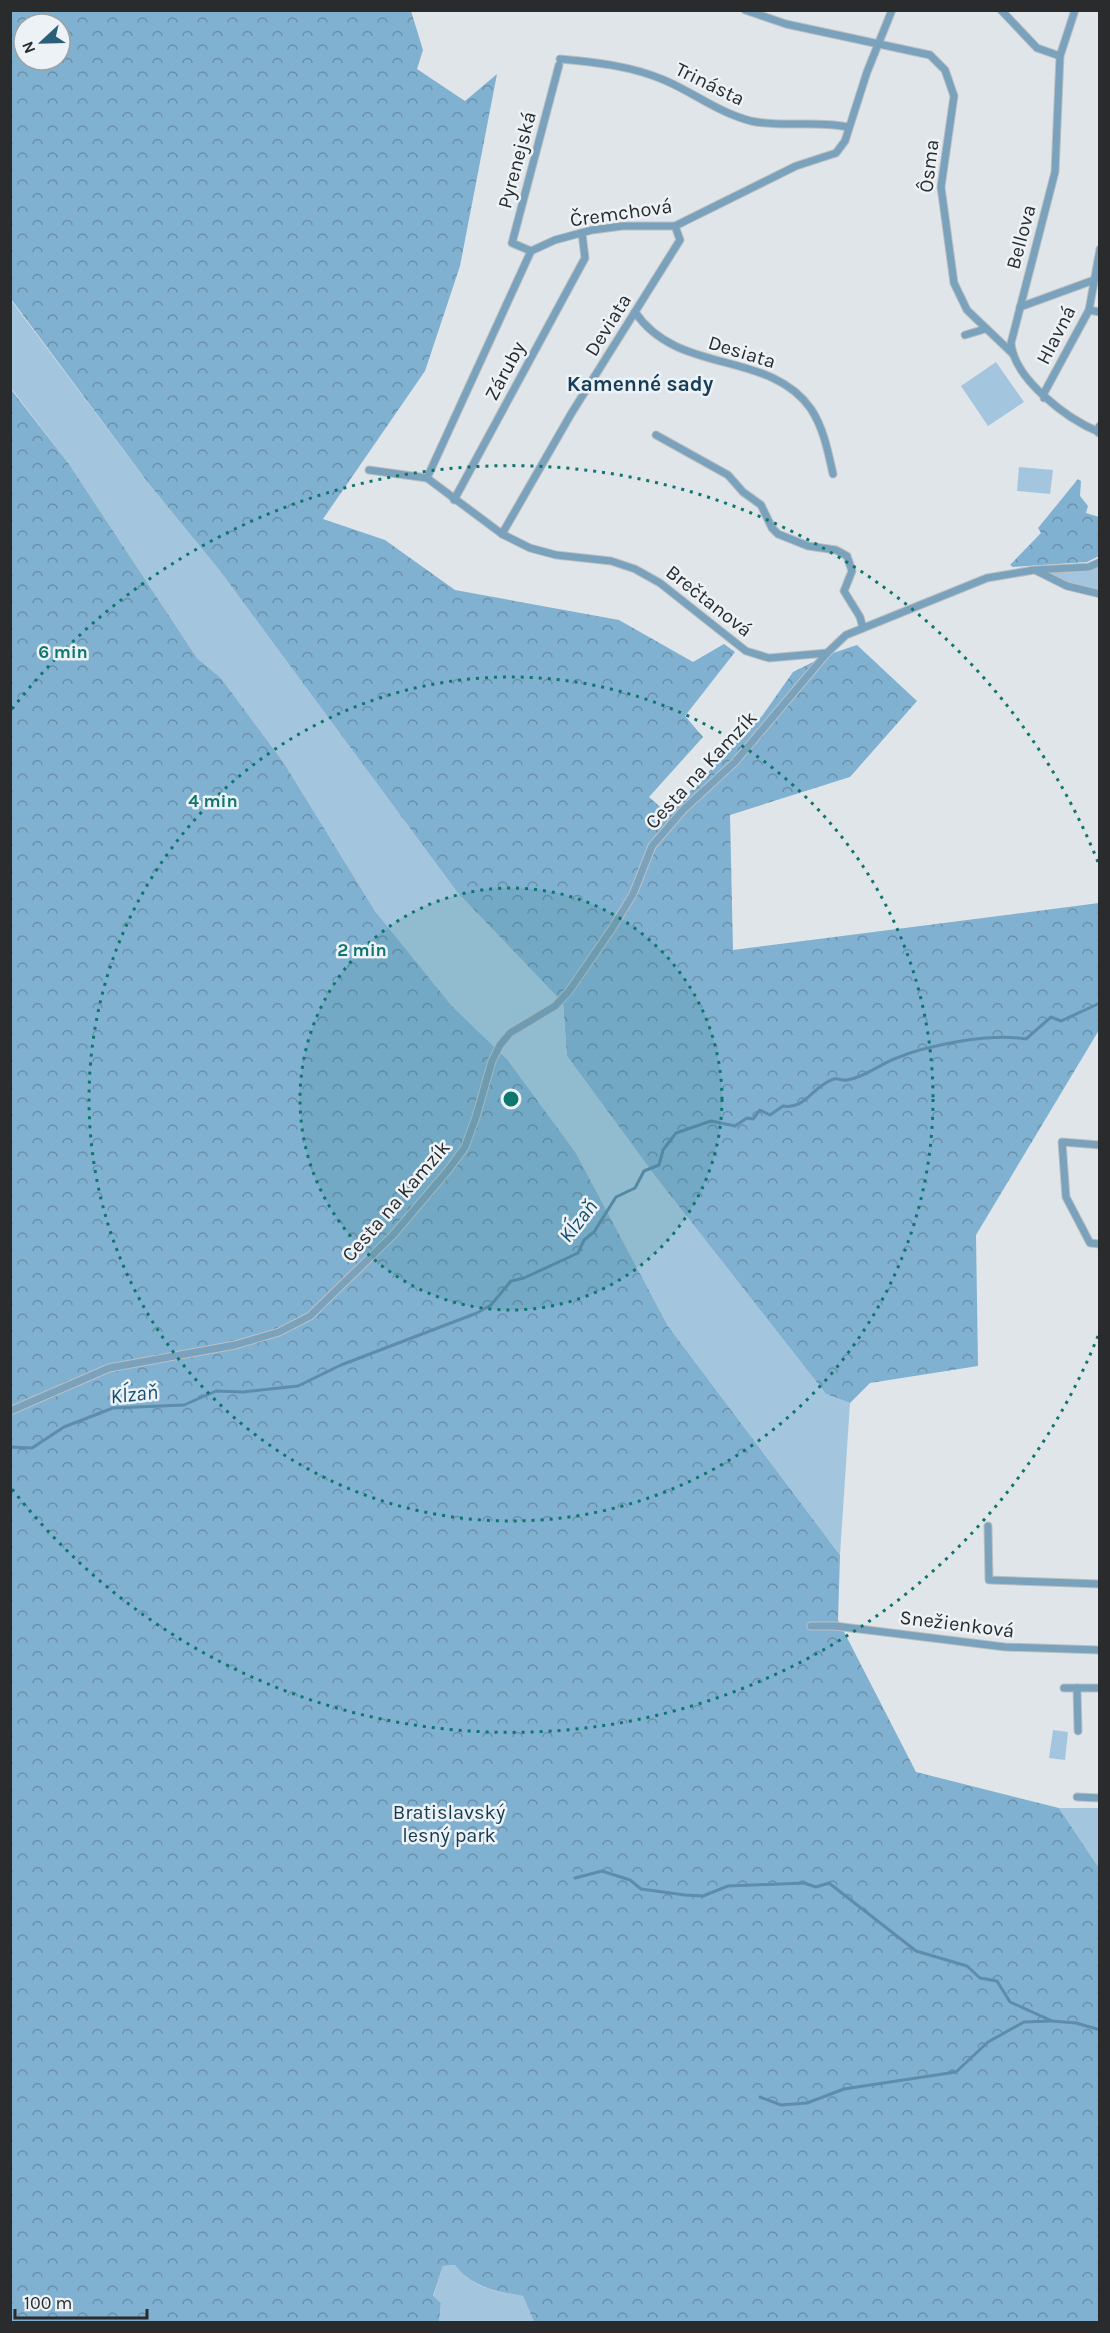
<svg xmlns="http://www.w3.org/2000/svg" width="1110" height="2333" font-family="Karla,sans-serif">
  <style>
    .grass { fill: #a3c6de }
    .forest { fill: url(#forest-crowns); fill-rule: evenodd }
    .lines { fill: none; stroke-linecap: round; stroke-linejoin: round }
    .stream { stroke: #5e8dac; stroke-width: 3 }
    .minor-casing { stroke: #bbc0c3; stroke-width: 9 }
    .tertiary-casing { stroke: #bbc0c3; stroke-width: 11 }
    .minor { stroke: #7aa2bc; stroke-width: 7 }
    .tertiary { stroke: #7aa2bc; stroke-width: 9 }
    .ring { fill: none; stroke: #0f766e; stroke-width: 3; stroke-dasharray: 3 6 }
    .labels { text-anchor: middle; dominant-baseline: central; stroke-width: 5; stroke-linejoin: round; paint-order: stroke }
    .street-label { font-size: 20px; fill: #292b2c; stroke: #edf2f6 }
    .park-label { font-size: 20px; fill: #133a51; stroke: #edf2f6 }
    .neighbourhood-label { font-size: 21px; font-weight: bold; fill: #173e56; stroke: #edf2f6 }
    .water-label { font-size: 21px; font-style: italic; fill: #144f6f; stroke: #edf2f6 }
    .centre { fill: #0f766e; stroke: #edf2f6; stroke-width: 3 }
    .ring-label { font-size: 18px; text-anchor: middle; font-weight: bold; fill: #0f766e; stroke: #edf2f6; stroke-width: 5; stroke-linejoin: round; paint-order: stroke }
  </style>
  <defs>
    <pattern id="forest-crowns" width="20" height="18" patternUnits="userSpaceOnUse" patternTransform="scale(1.5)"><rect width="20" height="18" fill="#81b1d1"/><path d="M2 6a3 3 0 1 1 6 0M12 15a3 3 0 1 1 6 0" fill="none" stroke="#6a90aa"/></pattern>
  </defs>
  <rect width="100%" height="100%" fill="#e0e5e9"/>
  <g class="grass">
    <polygon points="10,299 149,484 220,571 457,892 563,1003 567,1056 655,1176 826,1394 850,1403 840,1555 668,1326 576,1153 507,1059 452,1006 375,911 284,763 221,678 197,658 69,464 11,388"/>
    <polygon points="996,362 1024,402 988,426 961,386"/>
    <polygon points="1019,467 1053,470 1050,494 1017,491"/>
    <polygon points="1099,566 1099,591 1082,588 1044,573 1077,572"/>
    <polygon points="1053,1730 1068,1732 1065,1760 1049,1758"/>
    <polygon points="1059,1808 1099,1808 1099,1868"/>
    <path d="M456,2265c17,24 39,26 67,31l11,26h-95l2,-19 -8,-6 10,-31z"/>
  </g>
  <g class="forest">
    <path d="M10,11h401l12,39 -6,19 48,32 32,-27 -37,192 -35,105 -102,148 62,21 70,50 164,30 74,42 31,-18 11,8 -50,64 18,21 -54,60 19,17 94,-98 31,-44 34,-17 30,-10 60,56 -67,76 -120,38 3,135 366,-47v127l-123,205 2,131 -108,17 -20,20 -24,-9 -171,-218 -88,-120 -4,-53 -106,-111 -237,-321 -71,-87 -138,-185zM24,24h36v36h-36z"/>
    <path d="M10,388l59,76 128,194 24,20 63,85 91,148 77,95 55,53 69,94 92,173 172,229 -2,65 78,152 143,36 40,60v454h-565l-11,-26c-28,-5 -50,-8 -68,-31l-12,1 -10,30 8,7 -2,19h-428z"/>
    <polygon points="1078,479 1081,481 1080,496 1088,506 1086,513 1099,517 1099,556 1087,562 1013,567 1010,565 1041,533 1038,528"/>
  </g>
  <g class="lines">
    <g class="stream">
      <path d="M10,1447l22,1 32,-21 49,-19 71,-3 32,-14 27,1 55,-6 43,-21 136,-52 14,-8 20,-24 13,-3 54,-25 6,-13 10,-8 22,-35 19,-9 9,-17 15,-6 4,-15 13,-17 35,-12 24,5 12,-8 6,1 7,-9 10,5 13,-9c23,4 30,-21 51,-27 4,-1 9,2 13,1 16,-2 32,-15 47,-21 33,-14 96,-26 132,-20l25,-22 10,4 39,-18"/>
      <polyline points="575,1878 602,1871 630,1880 641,1889 685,1895 703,1896 728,1886 804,1883 816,1887 829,1883 916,1951 967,1966 980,1978 997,1981 1010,2002 1052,2021 1076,2023 1100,2030"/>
      <polyline points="760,2097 781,2105 807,2103 844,2089 956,2072 988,2042 1024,2022 1051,2021"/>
    </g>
    <g class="minor-casing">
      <g id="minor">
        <polyline points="745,10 786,24 930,55 945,70 954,96 941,187 954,283 967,310 1013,354"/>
        <polyline points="1001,10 1037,48 1060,56"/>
        <path d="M1075,10l-15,46 -5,116 -44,171c3,36 56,76 88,89"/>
        <path d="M560,59c34,3 72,7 104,21 29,12 55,33 87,41 32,7 65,-1 97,6"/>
        <polyline points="531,251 512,243 559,65"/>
        <polyline points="1020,307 1094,280"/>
        <polyline points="1089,310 1100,312"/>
        <path d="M635,312c43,64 134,37 176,97 13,20 17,43 22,65"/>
        <polyline points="965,335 985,329"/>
        <polyline points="1044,398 1044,393 1089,310 1100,249"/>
        <polyline points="656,435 728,475 743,492 761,505 772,528 778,534 808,546 836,550 847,556 852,571 844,591 860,617 863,628"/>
        <polyline points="369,470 427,478 502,534 530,548 556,555 611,561 635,569 660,583 746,651 769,658 827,653"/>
        <polyline points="427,478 531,251 555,240 592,230 623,226 675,226 796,166 836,153 845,141 867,72 892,10"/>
        <polyline points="454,500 585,258 582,233"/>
        <polyline points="502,534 571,414 680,240 675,226"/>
        <polyline points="1037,571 1067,586 1100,594"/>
        <polyline points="1100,1145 1062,1142 1066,1197 1090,1243 1100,1244"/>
        <polyline points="10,1411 109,1368 235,1345 279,1332 310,1316 393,1235 449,1169 465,1147 476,1117 492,1061 500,1045 510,1033 555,1006 569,991 611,930 633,894 652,846 683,810 735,762 827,653 846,635 987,578 1034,570 1089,567 1100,562"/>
        <polyline points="988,1526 989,1580 1100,1584"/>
        <polyline points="811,1626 835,1626 1005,1647 1100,1650"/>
        <polyline points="1064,1688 1100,1688"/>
        <polyline points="1077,1688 1078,1731"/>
        <polyline points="1077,1797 1100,1798"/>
      </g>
    </g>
    <g class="tertiary-casing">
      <polyline id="tertiary" points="1099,432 1100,427"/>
    </g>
    <use href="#minor" class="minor"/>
    <use href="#tertiary" class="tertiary"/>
  </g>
  <circle cx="511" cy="1099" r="211" fill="#0f766e" fill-opacity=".12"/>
  <g class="ring">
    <circle cx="511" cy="1099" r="211"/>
    <circle cx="511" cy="1099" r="422"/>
    <path d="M1098 1336A633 633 0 0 1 12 1489M12 709A633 633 0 0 1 1098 862"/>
  </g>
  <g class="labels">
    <g class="street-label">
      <text transform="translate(710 84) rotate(26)">Trinásta</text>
      <text transform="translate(517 160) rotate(-75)">Pyrenejská</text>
      <text transform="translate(929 166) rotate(-83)">Ôsma</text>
      <text transform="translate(621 213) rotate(-8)">Čremchová</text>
      <text transform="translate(1021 237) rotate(-75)">Bellova</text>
      <text transform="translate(608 325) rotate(-58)">Deviata</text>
      <text transform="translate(1056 335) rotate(-63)">Hlavná</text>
      <text transform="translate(742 352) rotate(17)">Desiata</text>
      <text transform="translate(505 371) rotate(-62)">Záruby</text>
      <text transform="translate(709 601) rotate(38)">Brečtanová</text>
      <text transform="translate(701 770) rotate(-47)">Cesta na Kamzík</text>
      <text transform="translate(396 1201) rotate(-49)">Cesta na Kamzík</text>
      <text transform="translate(957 1624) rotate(7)">Snežienková</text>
    </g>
    <g class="park-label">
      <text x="449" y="1812">Bratislavský<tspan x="449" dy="23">lesný park</tspan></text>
    </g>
    <g class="neighbourhood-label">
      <text x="640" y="384">Kamenné sady</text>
    </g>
    <g class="water-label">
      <text transform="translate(578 1221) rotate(-52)">Kĺzaň</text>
      <text transform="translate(134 1394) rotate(-6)">Kĺzaň</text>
    </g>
  </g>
  <circle cx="511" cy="1099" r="9" class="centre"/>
  <g class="ring-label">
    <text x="63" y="658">6 min</text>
    <text x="213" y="807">4 min</text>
    <text x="362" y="956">2 min</text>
  </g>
  <rect width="1110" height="2333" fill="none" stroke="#292b2c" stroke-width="24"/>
  <g transform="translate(42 42) rotate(248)"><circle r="28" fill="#edf2f6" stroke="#9fa2a5" stroke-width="1.5"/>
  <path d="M0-4.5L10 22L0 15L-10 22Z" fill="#2c5d7b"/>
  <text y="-9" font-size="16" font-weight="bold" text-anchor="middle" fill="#292b2c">N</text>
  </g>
  <path d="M15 2309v9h132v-9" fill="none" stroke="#292b2c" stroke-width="3"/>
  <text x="24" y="2309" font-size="18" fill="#292b2c" stroke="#edf2f6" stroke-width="4.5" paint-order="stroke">100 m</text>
</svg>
